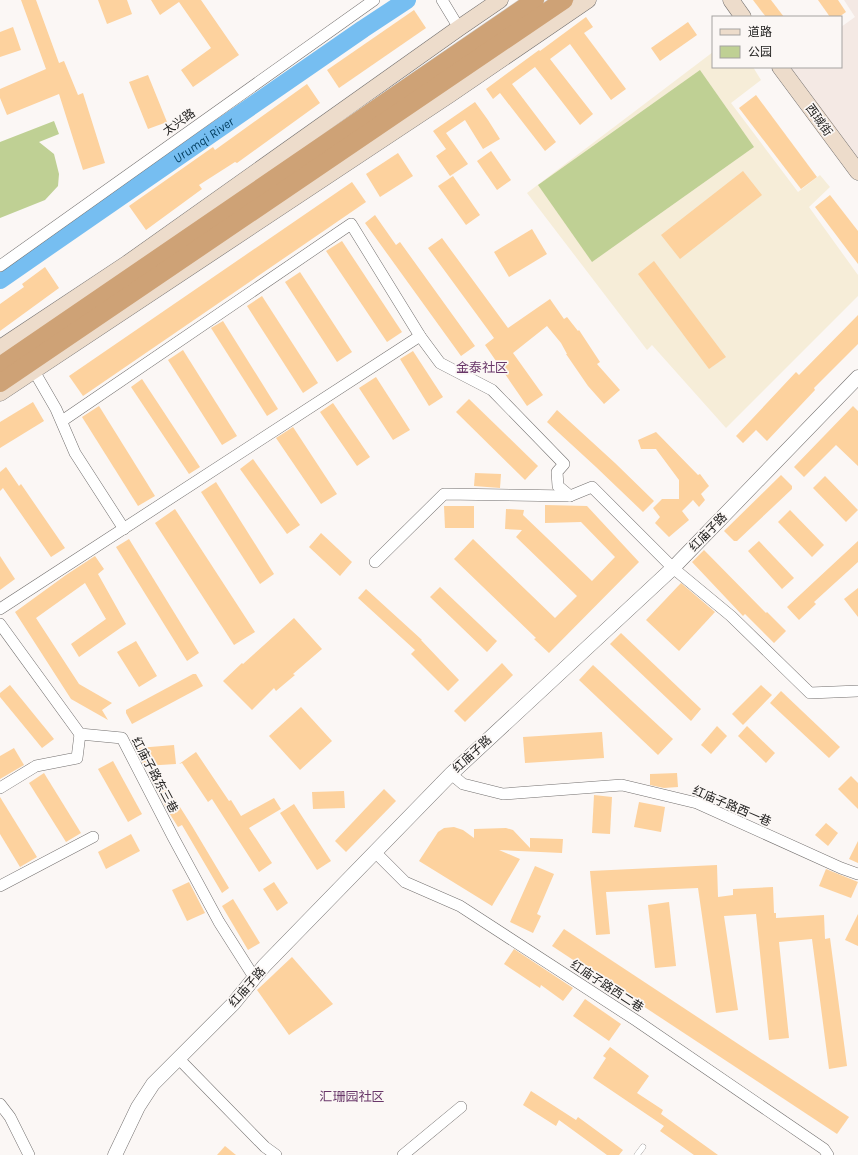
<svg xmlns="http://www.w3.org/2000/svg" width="858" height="1155" font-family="Karla,'Noto Sans SC',sans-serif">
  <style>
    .built { fill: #f4e9e4 }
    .education { fill: #f6edd8 }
    .green { fill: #bfd094 }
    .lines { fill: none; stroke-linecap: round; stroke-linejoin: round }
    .river { stroke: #76bef1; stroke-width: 18 }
    .building { fill: #fdd29e }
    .service-casing { stroke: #73706f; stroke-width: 6 }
    .minor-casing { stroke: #73706f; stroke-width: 12 }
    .tertiary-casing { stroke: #73706f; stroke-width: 15 }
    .secondary-casing { stroke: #73706f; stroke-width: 17 }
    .trunk-casing { stroke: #d3d3d3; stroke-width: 19 }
    .service { stroke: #fff; stroke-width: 5.5 }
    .minor { stroke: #fff; stroke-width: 11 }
    .tertiary { stroke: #fff; stroke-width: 14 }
    .secondary { stroke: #eddccb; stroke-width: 16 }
    .trunk { stroke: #cea276; stroke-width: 18 }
    .labels { text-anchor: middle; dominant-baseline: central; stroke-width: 3.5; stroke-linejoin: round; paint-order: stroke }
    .street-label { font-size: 12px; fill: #252423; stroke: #fbf7f5 }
    .water-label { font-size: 13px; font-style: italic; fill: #003c5d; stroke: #fbf7f5 }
    .neighbourhood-label { font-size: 13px; fill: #693769; stroke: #fbf7f5 }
  </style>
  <rect width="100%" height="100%" fill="#fbf7f5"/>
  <polygon class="built" points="844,0 858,0 858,172 787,67 841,67 841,27 855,17"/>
  <polygon class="education" points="713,52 713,67 753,67 761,80 731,103 798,192 820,175 830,187 809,207 858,275 858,296 726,428 652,345 647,350 527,193"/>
  <g class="green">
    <polygon points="700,70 754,147 592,262 538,185"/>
    <polygon points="54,121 59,134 39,142 54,154 59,174 58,186 45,200 0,218 0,142"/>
  </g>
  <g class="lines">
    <path class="river" id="s1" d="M0,280l363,-251 44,-29"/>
  </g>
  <g class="building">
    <polygon points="21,0 36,0 59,63 64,61 78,95 83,93 105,163 83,170 59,94 7,115 0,98 0,89 46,69"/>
    <polygon points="98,0 127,0 132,14 107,24"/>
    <polygon points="151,0 201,0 239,55 193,87 181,70 211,48 179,2 160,15"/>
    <polygon points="753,0 771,0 784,17 766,17"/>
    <polygon points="818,0 838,0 846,12 839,17 830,17"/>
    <polygon points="414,10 426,28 339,88 327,70"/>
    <polygon points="586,17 593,27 584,33 626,89 611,100 570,44 550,59 593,114 580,125 535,67 512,84 556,142 545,151 500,93 493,99 486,89 539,50 540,51"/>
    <polygon points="688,22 697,35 660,61 651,48"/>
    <polygon points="13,27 21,50 0,57 0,32"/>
    <polygon points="148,75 167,122 148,129 129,82"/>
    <polygon points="307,84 320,103 237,163 235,162 199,185 202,189 146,230 129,206 213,147 215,150"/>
    <polygon points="756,95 817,177 801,189 739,108"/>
    <polygon points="475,102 488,120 500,139 483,149 465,120 446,133 468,164 450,176 436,156 446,149 433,131"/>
    <polygon points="491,151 511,180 497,190 477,161"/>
    <polygon points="398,153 413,176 380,197 366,174"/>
    <polygon points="743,171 762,195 680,259 661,235"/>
    <polygon points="453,176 480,215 466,225 438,186"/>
    <polygon points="352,182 366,202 83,396 69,376"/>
    <polygon points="830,195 858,231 858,264 815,207"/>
    <polygon points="375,215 396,245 400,242 475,346 461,356 365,223"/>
    <polygon points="532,229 547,254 509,277 494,252"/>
    <polygon points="442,238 508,328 550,299 564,319 567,317 578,331 579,330 600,362 597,364 620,390 604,404 588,386 566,354 567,354 561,343 547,326 513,353 543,395 527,406 485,345 494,338 428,248"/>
    <polygon points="342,241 402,332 387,342 326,251"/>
    <polygon points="654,261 726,357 709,369 638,274"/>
    <polygon points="45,267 59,288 0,331 0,304 24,287 22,284"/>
    <polygon points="300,272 352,352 337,362 285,282"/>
    <polygon points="262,296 318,383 303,393 247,306"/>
    <polygon points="858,315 858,344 814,388 815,390 767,441 756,430 743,443 736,436 796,372 799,375"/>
    <polygon points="223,321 278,409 267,416 211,328"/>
    <polygon points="183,350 237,436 222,445 168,360"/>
    <polygon points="413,351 443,397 429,406 400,359"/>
    <polygon points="376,377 410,430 393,440 359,388"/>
    <polygon points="142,379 200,467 189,474 131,387"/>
    <polygon points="469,399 538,466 525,480 456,412"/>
    <polygon points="33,402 44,421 0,448 0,422"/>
    <polygon points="333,403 370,457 357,466 320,412"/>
    <polygon points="99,406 155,496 138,506 82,417"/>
    <polygon points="853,406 858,411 858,466 836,445 804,477 794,467"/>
    <polygon points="557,410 615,463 654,501 643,512 596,467 547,422"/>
    <polygon points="293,427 337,494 321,504 276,438"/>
    <polygon points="656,432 698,475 700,474 709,486 701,494 705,500 699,507 693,500 682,511 689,520 669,537 655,523 660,517 653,508 662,499 679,499 679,480 656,449 641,449 638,440"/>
    <polygon points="253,459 300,525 287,534 240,469"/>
    <polygon points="6,467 19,486 21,484 65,548 51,557 3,488 0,491 0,472"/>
    <polygon points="475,473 501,474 500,488 474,486"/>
    <polygon points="781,475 792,486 792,489 737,541 734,541 724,531"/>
    <polygon points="825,476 858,510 846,522 813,488"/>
    <polygon points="216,482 274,574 260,584 201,492"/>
    <polygon points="545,505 587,506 639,562 549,653 534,639 536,638 454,559 473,539 555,618 577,596 516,537 522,530 505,529 506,509 524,510 523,515 592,581 615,557 581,522 545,523"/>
    <polygon points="444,506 474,506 474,528 445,528"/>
    <polygon points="175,509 255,632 234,645 155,523"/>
    <polygon points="790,510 824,545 812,557 778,522"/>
    <polygon points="321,533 352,562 340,576 309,547"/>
    <polygon points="129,539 199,653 187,661 116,547"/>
    <polygon points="759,541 794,578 782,589 748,551"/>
    <polygon points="858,541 858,562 814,602 816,604 799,620 787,607"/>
    <polygon points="704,550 766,613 767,612 786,631 774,643 745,614 743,616 692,562"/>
    <polygon points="0,556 15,579 0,590"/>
    <polygon points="95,556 104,569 98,574 126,624 79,657 71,644 106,619 85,583 36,618 79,684 112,703 102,710 108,720 71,699 15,612 66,575"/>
    <polygon points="681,583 715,612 679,651 646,620"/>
    <polygon points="440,587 497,641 487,652 430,597"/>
    <polygon points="858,588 858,617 844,599"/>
    <polygon points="366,589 422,640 421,640 459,680 448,691 411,654 415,650 358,598"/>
    <polygon points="294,618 322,649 293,674 295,675 276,691 274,688 252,710 223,681 242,663 243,664"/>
    <polygon points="621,633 701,709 691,721 610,644"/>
    <polygon points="136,641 157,676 139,687 117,652"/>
    <polygon points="502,663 513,675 465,722 454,711"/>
    <polygon points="593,665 673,739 658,755 579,680"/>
    <polygon points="193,674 196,674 203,686 132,724 126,713 126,710"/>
    <polygon points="10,685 54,739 42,748 0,697 0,693"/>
    <polygon points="761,685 772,695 743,725 732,714"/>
    <polygon points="781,691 840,747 829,758 770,703"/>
    <polygon points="301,707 332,741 300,770 269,736"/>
    <polygon points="717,726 727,736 711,754 701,745"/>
    <polygon points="747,726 775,753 766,763 738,736"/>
    <polygon points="602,732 604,758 525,763 523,737"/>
    <polygon points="174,745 176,764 144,766 139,756 138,748"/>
    <polygon points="14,748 24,765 0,779 0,756"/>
    <polygon points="196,752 229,801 231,800 241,816 274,798 281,809 249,828 272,863 259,872 212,799 208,802 182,763 179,764"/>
    <polygon points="113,761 142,814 128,822 98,769"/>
    <polygon points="44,773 81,833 66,842 29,783"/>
    <polygon points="677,773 678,787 664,788 650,785 650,774"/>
    <polygon points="851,776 858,783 858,809 838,789"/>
    <polygon points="161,777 192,826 229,888 222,893 182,825 178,827 166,808 153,782"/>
    <polygon points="384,789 396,801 346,852 335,841"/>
    <polygon points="344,791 345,808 313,809 312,792"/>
    <polygon points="594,795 612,797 610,834 592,833"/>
    <polygon points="0,797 37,857 20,867 0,834"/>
    <polygon points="639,802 665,807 661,832 634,827"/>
    <polygon points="294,804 331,861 317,870 280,813"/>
    <polygon points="826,823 838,833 828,846 815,835"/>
    <polygon points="454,827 463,830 474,838 474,829 506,828 513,830 530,848 530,838 563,839 562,853 499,850 520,859 492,906 419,861 438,832 444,828"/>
    <polygon points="131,834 140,851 106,869 98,852"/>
    <polygon points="858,841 858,863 849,859"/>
    <polygon points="717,865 718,897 733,895 733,889 773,887 774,913 776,913 776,918 824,915 825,939 830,938 847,1066 829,1069 812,939 779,942 789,1038 769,1040 756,914 724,916 738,1010 716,1013 698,888 606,892 610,934 596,935 590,871"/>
    <polygon points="535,866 554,874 537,914 541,916 533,933 510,922"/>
    <polygon points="826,869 858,882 851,898 819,886"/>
    <polygon points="189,882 205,913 187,921 172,890"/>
    <polygon points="274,882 288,903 277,911 263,889"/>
    <polygon points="233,899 260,943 248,950 222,906"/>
    <polygon points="669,902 676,966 655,968 648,905"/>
    <polygon points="858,914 858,946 845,940"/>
    <polygon points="564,929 849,1117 837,1134 552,946"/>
    <polygon points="514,949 573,988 563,1001 541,985 540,988 504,964"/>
    <polygon points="292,957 333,1004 289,1035 257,990"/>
    <polygon points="585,999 621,1024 609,1041 573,1016"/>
    <polygon points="610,1047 649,1076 637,1093 663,1110 661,1114 718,1155 694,1155 660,1131 664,1126 593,1078 606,1058 603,1056"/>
    <polygon points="531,1091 576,1120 578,1117 623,1150 619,1155 607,1155 559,1120 556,1126 523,1105"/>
    <polygon points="225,1146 236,1155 217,1155"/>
  </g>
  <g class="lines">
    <g class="service-casing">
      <polyline id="service" points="637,1155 643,1147"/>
    </g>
    <g class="minor-casing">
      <g id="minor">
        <polyline points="442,0 459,28"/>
        <polyline points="0,266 374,0"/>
        <polyline points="34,371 56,409 75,453 124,529"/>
        <polyline points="62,421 351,224 420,336 440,363 492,390 564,464 557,472 558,486 570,496"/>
        <polyline points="375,562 444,494 570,496 592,487 673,568 731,616 810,693 858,691"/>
        <polyline points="0,609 420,336"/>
        <polyline points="0,624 80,734 122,738 173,837 219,922 254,977"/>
        <polyline points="451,774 463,784 503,794 622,785 697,803 841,868 858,874"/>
        <polyline points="0,788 36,766 77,758 80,734"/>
        <polyline points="375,852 405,882 460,906 637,1021 824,1149 828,1155"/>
        <polyline points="0,886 93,837"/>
        <polyline points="178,1058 265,1147 276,1155"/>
        <polyline points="0,1104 10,1117 29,1155"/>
        <polyline points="403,1155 461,1107"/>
      </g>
    </g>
    <g class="tertiary-casing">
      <polyline id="tertiary" points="115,1155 138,1107 153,1084 233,1004 264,966 451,774 673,568 858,377"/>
    </g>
    <g class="secondary-casing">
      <g id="secondary">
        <polyline points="731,0 743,17"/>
        <polyline points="780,67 858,172"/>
        <polyline points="0,348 128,263 459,28 500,0"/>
        <polyline points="0,393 449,95 588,0"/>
      </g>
    </g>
    <g class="trunk-casing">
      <g id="trunk">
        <polyline points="0,366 535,0"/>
        <polyline points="0,383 564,0"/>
      </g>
    </g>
    <use href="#service" class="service"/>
    <use href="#minor" class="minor"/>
    <use href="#tertiary" class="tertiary"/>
    <use href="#secondary" class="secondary"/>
    <use href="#trunk" class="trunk"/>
  </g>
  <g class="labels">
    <g class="street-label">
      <text transform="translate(819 120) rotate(54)">西珹街</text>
      <text transform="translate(179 122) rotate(-35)">太兴路</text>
      <text transform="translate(708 532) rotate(-46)">红庙子路</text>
      <text transform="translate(472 754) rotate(-43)">红庙子路</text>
      <text transform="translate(155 775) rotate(62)">红庙子路东三巷</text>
      <text transform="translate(732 806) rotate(23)">红庙子路西一巷</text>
      <text transform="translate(607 986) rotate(33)">红庙子路西二巷</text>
      <text transform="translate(247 987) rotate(-49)">红庙子路</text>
    </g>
    <g class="water-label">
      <text stroke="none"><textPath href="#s1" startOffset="247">Urumqi River</textPath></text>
    </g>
    <g class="neighbourhood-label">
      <text x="482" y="367">金泰社区</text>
      <text x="352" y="1096">汇珊园社区</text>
    </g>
  </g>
  <rect x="712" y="16" width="130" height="52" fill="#fbf7f5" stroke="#a5a3a1"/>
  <rect x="720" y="29" width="20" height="6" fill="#eddccb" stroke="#a5a3a1"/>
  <text x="748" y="36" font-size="12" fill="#252423">道路</text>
  <rect x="720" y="46" width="20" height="12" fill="#bfd094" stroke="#a5a3a1"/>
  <text x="748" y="56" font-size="12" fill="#252423">公园</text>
</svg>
